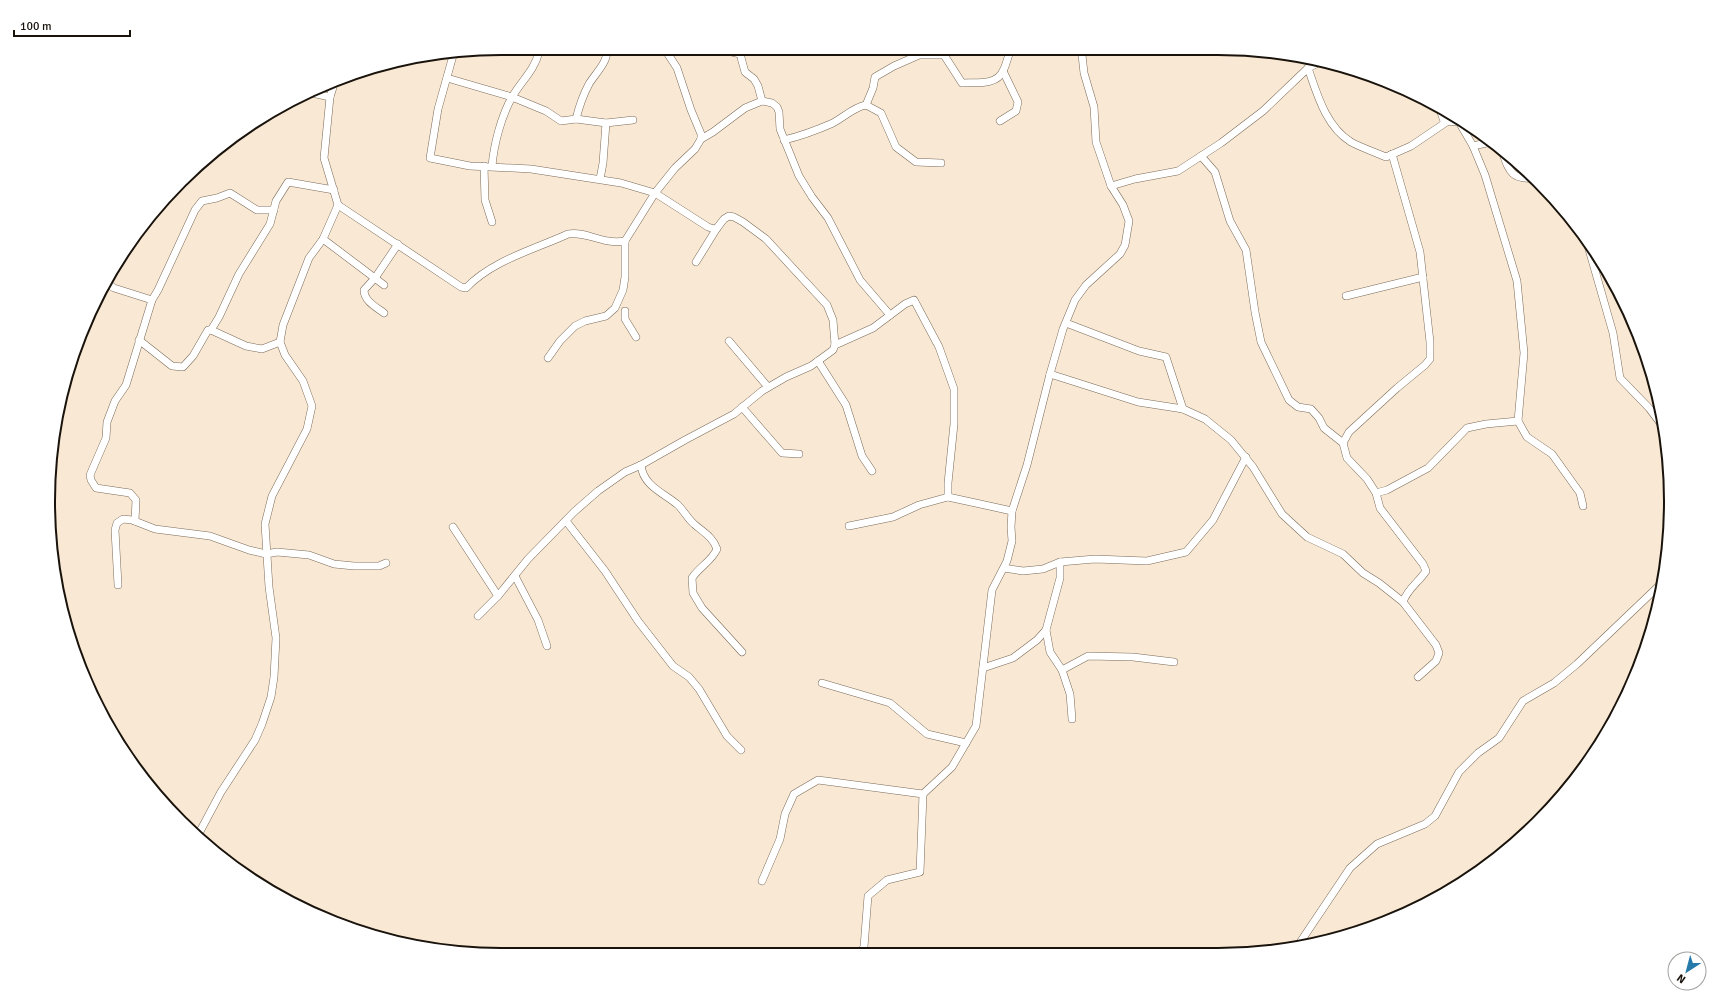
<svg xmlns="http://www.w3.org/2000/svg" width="1719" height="1003" font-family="Signika,sans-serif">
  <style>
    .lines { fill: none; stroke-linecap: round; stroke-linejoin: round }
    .street-casing { stroke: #7a6b59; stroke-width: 8 }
    .street { stroke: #fff; stroke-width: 7 }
    .rim { fill: none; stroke: #19130c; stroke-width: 2 }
  </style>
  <rect width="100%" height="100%" fill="#f9e8d3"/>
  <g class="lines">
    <g class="street-casing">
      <g id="street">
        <polyline points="728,51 740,54 745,72 754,79 758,86 762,101"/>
        <polyline points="454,52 438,109 430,158 470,166 531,169 621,183 655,193 708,227 714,229 717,228"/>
        <path d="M1308,68c9,26 18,59 43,74 11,6 24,10 35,15l25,-11 37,-25"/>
        <polyline points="447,78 512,97 546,111 561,121 576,119 606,123 633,120"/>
        <polyline points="307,92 330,97"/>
        <path d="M866,105l7,-17 2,-11 19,-11 25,-11h25l18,28c14,-1 34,3 41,-12 4,-7 4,-14 8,-21"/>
        <polyline points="1440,110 1444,121 1459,122 1473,146 1485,175 1517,281 1524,353 1518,421 1527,437 1552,454 1580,493 1583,506"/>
        <path d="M576,119c3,-12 7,-24 13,-35 6,-10 18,-21 18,-33"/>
        <polyline points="1000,121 1016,111 1018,102 1003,71"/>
        <polyline points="701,139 713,132 745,108 762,101 772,103 777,107 779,112 780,129 799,176 812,197 828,218 860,280 890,315"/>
        <path d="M784,140c17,-4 33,-10 49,-17 11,-6 21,-16 33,-18l15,8 15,34 20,15 25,1"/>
        <polyline points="1473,146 1491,142"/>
        <path d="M1502,151c7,20 9,29 33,27"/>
        <path d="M1392,154l28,98 10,90v17l-5,6 -28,23 -48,44 -6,11 4,15 20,21 9,14 4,15 43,56 3,7c-7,11 -19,18 -23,31l33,43 3,8 -3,8 -18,16"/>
        <polyline points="1201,156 1215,172 1230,221 1246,250 1255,312 1261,342 1289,400 1298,407 1311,409 1319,418 1324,428 1343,443"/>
        <polyline points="484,166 485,200 492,222"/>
        <path d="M492,166c2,-22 9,-49 20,-69 10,-17 22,-26 27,-45"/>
        <polyline points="600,179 603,163 606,123"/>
        <polyline points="1111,186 1135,179 1178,171 1221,143 1263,111 1308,68 1318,63"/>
        <path d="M338,205l123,82 5,1c27,-28 67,-38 102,-54 20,-3 34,11 57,7"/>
        <polyline points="323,239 384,285"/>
        <polyline points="1586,239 1613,333 1620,378 1649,408 1664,428"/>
        <polyline points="105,282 114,288 152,300"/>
        <polyline points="1346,296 1423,277"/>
        <polyline points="625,311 625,319 636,337"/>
        <path d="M384,313c-8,-6 -20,-12 -20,-23l11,-12 23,-34"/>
        <polyline points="1066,323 1139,351 1166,357 1183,409 1205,419 1231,440 1253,467 1282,514 1307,537 1343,554 1363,573 1379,583 1403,602"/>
        <polyline points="211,330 219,317 239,274 270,224 276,201 288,182 334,190"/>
        <polyline points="139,340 172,366 183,367 193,356 208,330 211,330 246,346 262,349 280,342"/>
        <polyline points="729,341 768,387"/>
        <polyline points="835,345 873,328 905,304 914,300 939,347 954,389 954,424 948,483 948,497"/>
        <polyline points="548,358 560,341 575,326 585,321 606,316 615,308 623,290 625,277 625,241 655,193 675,168 695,149 701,139 701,134 691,110 677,68 666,51"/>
        <polyline points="818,361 846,405 862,456 872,471"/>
        <polyline points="1050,374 1138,402 1183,409"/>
        <polyline points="742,407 782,453 799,454"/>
        <path d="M641,465c2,21 23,28 37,40 6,6 10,14 16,19 9,8 19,13 23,25 -5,12 -18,18 -25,29l1,15 9,15 40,44"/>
        <polyline points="1376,493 1387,490 1428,468 1467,428 1486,424 1518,421"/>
        <polyline points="135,521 136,500 130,493 96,488 91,480 90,475 106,438 107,422 115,401 126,385 152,300 158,290 195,210 202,201 217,198 230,193 257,210 274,210"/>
        <polyline points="566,521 605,571 638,621 673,666 689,677 699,689 727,736 741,750"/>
        <polyline points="849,526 893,517 919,505 948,497 1012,511"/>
        <polyline points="453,527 498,596"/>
        <polyline points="1004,568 1023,571 1043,569 1060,562 1095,559 1147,561 1186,552 1213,520 1246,457"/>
        <polyline points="515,576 538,620 547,646"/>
        <polyline points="118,585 115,530 117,523 123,519 132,520 155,529 210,536 249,550 266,554 277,552 309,555 334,564 354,566 379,566 386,563"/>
        <polyline points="478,616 498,596 528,559 574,512 598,491 625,472 641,465 685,440 734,414 762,391 786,377 811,366 833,350 835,345 833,320 827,305 766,239 743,222 734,217 729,216 724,219 717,228 696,262"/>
        <polyline points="1046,630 1050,652 1062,670 1070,694 1072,719"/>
        <polyline points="983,668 1013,658 1037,640 1046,630 1060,578 1060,562"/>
        <polyline points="1062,670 1088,656 1133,657 1174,662"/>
        <polyline points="822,683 890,703 927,734 966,743"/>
        <polyline points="197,837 221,792 255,740 262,724 271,697 274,677 276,638 269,587 265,524 272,496 307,429 312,406 303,381 285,355 280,342 283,325 309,258 323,239 338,205 324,158 330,97 335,81"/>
        <polyline points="762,881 780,839 785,814 794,794 818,780 923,794"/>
        <polyline points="1299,944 1350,868 1377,844 1425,824 1435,816 1459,772 1478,753 1499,738 1523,701 1554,683 1577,664 1663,582"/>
        <polyline points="859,954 864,947 868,896 887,880 920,872 923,794 952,767 976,726 992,590 1007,561 1012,541 1011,527 1012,511 1027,465 1050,374 1063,329 1075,300 1086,285 1120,254 1125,245 1129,221 1123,205 1111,186 1096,142 1094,107 1084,73 1082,55 1083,50"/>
      </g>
    </g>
    <use href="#street" class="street"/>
  </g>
  <path d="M0 0H1719V1003H0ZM501 55H1218A446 446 0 0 1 1664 501V502A446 446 0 0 1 1218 948H501A446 446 0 0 1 55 502V501A446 446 0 0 1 501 55Z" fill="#fff" fill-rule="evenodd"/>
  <path class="rim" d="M501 55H1218A446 446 0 0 1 1664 501V502A446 446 0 0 1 1218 948H501A446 446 0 0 1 55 502V501A446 446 0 0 1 501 55Z"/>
  <g transform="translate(1687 971) rotate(216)"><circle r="19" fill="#ffffff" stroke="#a3a19e"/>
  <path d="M0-3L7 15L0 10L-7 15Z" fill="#267aaa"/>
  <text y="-6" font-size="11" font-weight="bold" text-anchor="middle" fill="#19130c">N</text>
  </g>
  <path d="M14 30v6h116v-6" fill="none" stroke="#19130c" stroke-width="2"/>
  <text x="20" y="30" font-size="12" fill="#19130c" stroke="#ffffff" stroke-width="3" paint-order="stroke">100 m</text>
</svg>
